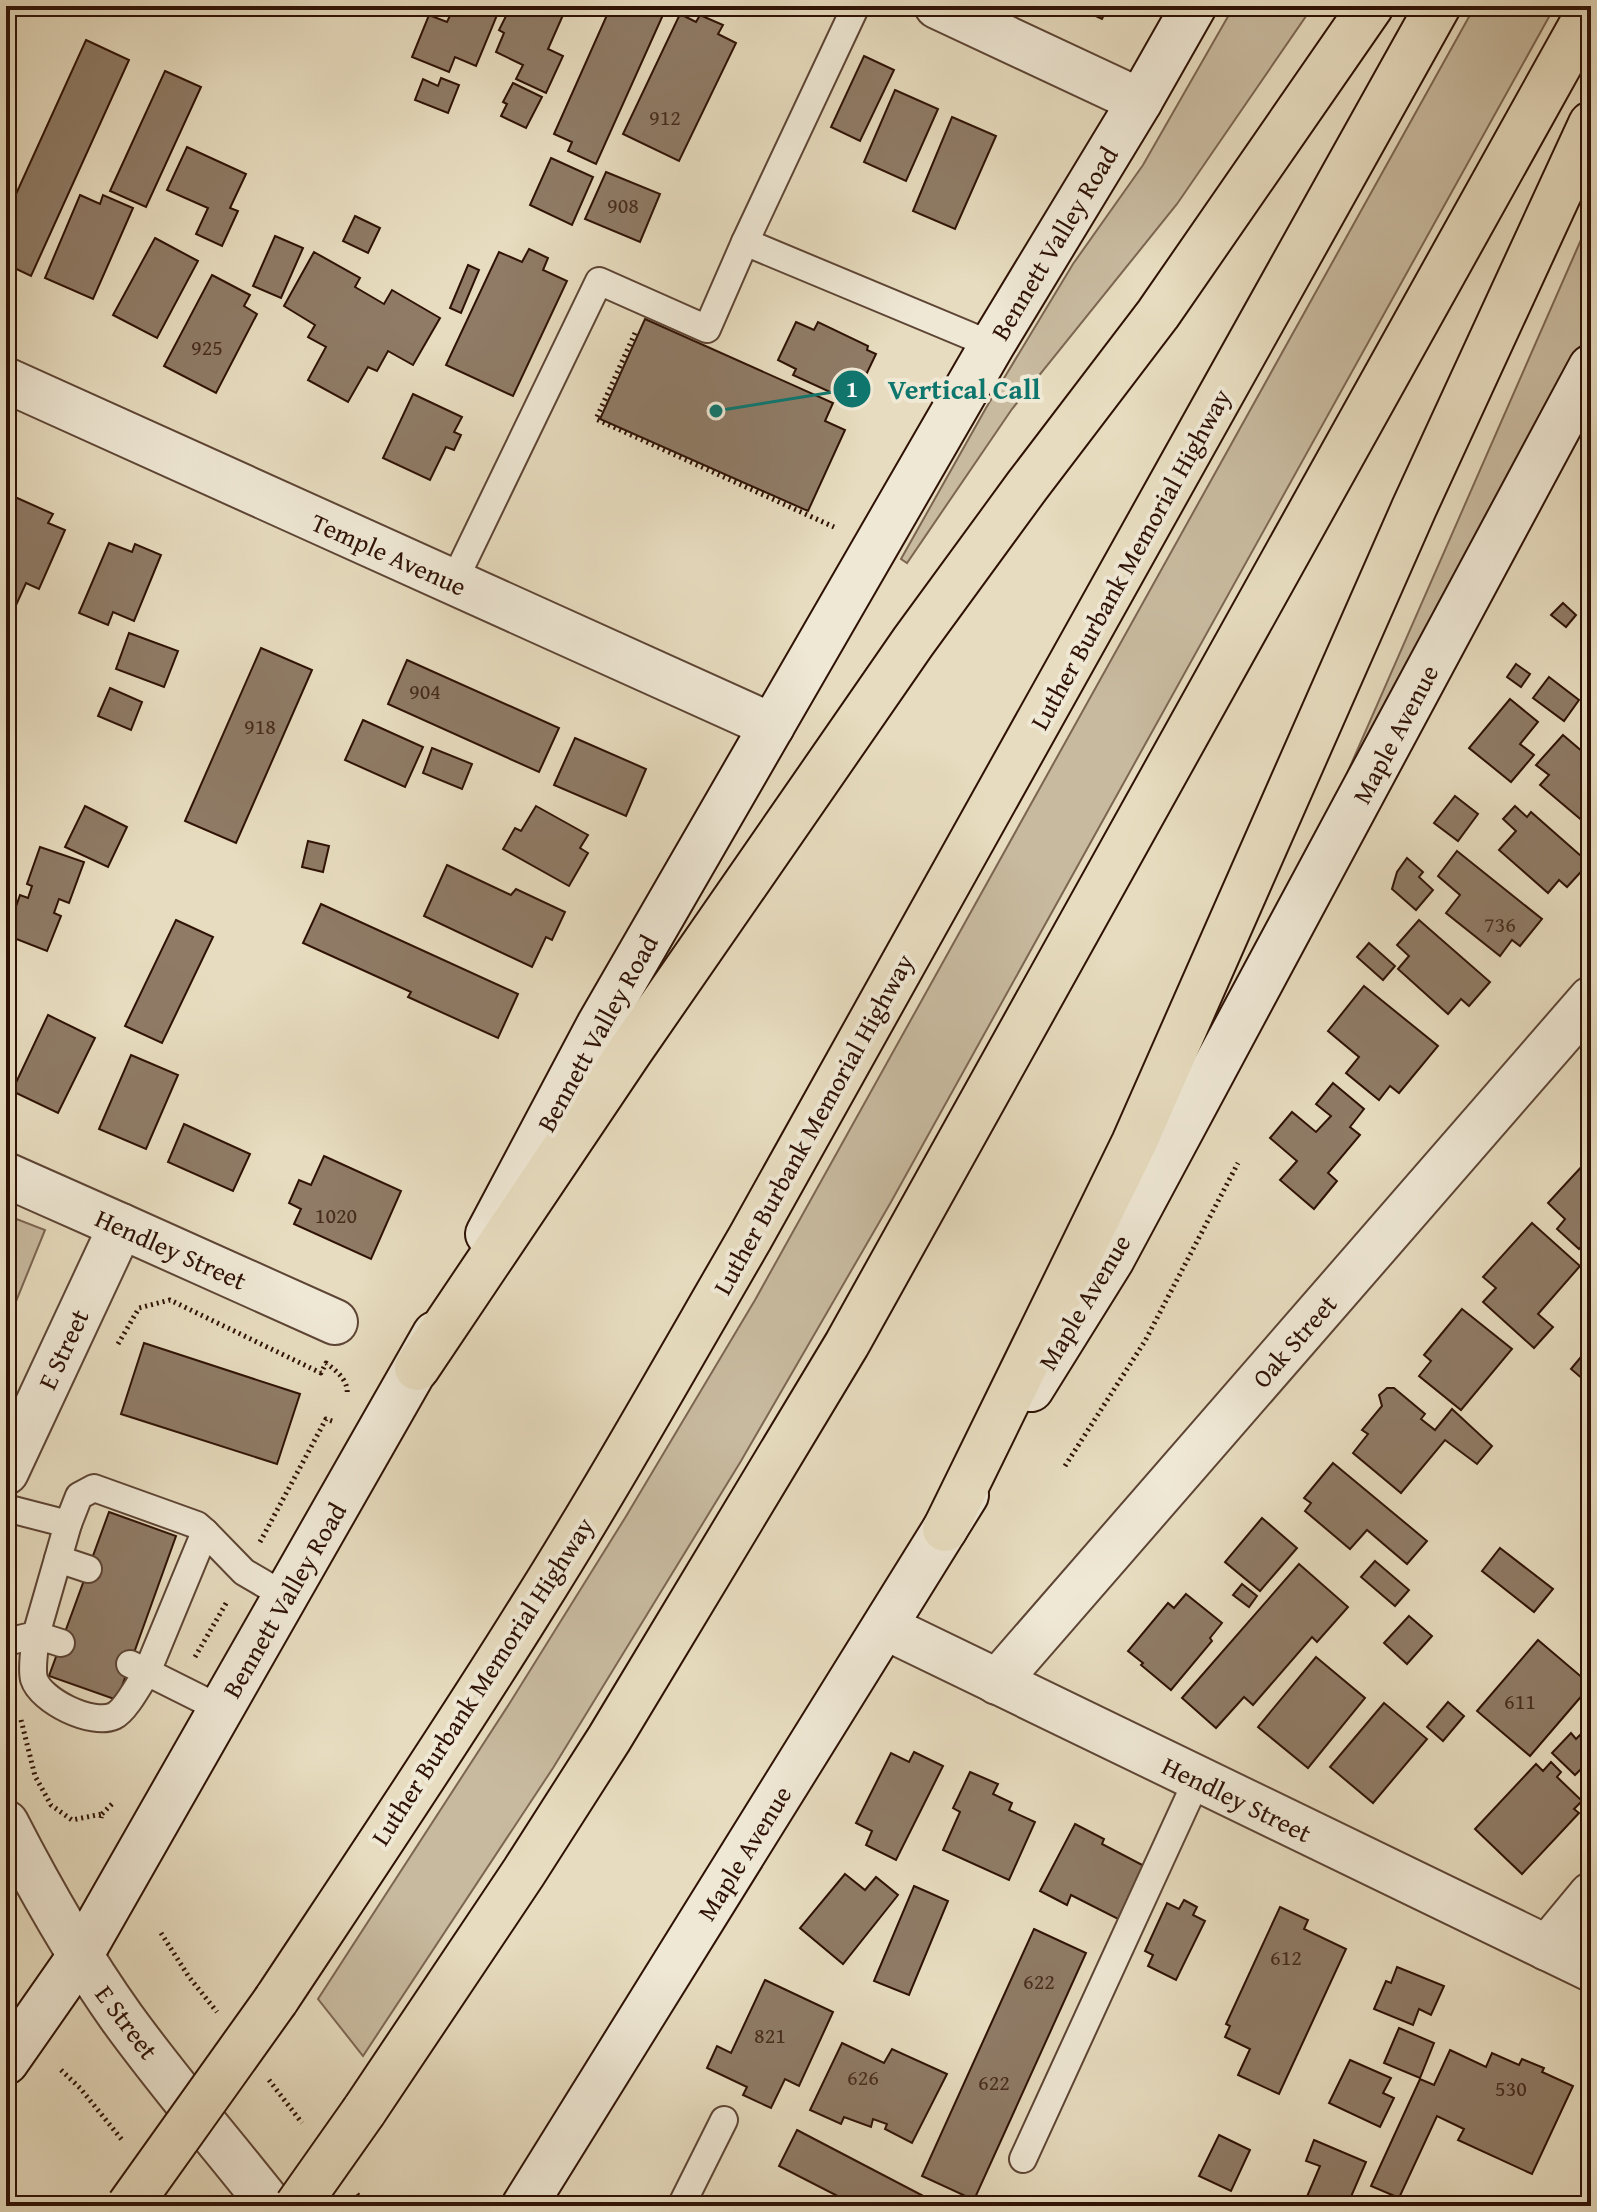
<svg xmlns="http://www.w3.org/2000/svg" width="1597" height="2212" font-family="'Gentium Book Plus',serif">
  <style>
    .green { fill: #c8ba9f; stroke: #7c6652; stroke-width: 2 }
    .building { fill: #8f7b66; stroke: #2f1205; stroke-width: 2 }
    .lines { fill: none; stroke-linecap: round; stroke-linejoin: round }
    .service-casing { stroke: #5d4434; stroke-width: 30 }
    .minor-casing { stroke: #5d4434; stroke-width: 48 }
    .tertiary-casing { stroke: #5d4434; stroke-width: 48 }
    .secondary-casing { stroke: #2f1205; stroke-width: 48 }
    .motorway-casing { stroke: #2f1205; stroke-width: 48 }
    .path { stroke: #2f1205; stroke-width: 5; stroke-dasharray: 2 4; stroke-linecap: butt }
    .service { stroke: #efe8d5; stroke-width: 26 }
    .minor { stroke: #efe8d5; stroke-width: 44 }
    .tertiary { stroke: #efe8d5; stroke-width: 44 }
    .secondary { stroke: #efe8d5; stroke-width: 44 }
    .motorway { stroke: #e7dcbf; stroke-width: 44 }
    .motorway-bridge-casing { stroke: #2f1205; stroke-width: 48; stroke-linecap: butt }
    .motorway-bridge { stroke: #e7dcbf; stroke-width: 44 }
    .labels { text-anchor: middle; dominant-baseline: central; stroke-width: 8; stroke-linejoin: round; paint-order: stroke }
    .number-label { font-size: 22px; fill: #472c1d }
    .street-label { font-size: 26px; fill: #2f1205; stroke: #efe8d5 }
    .leader { fill: none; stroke: #0f766e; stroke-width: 3 }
    .callout-dot { fill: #0f766e; stroke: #efe8d5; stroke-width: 3 }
    .mark-label { font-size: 24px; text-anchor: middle; font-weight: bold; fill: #fff }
    .callout-label { font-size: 28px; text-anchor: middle; font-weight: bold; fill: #0f766e; stroke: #efe8d5; stroke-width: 8; stroke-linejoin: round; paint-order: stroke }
  </style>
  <rect width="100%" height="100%" fill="#e7dcbf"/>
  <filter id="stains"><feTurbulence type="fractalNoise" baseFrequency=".0025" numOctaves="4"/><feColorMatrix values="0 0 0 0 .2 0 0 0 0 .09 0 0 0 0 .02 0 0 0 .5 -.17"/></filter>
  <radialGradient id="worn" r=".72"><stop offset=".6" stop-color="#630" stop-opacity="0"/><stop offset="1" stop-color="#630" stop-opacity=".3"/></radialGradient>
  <g class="green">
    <polygon points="1234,6 1313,6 1177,204 1012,409 907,563 901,559 986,408 1073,264 1143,165"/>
    <polygon points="1475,6 1555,6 891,1202 741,1461 553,1768 363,2056 318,1999 511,1701 625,1518 755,1300"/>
    <polygon points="1591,217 1591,329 1515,478 1292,899"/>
    <polygon points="6,1215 45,1230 6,1326"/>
  </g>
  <g class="building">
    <polygon points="474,6 500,8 476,66 455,57 449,72 412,57 429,15 447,22 454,7 471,14"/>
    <polygon points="511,6 567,6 548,49 563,56 546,93 516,79 523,65 496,52 504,33 499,30"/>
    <polygon points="611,6 667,6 596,164 568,151 572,142 554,134"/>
    <polygon points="1074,6 1108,6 1102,19"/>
    <polygon points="680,14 696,22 700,15 723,25 718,34 736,43 679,161 623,134"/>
    <polygon points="86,40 129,60 31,276 6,264 6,216"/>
    <polygon points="864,56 894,70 860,141 831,127"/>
    <polygon points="165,71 201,87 146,207 110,191"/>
    <polygon points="441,78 459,85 448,113 415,100 423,79 438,86"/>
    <polygon points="513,83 542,97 526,128 501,116 507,104 503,102"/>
    <polygon points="895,90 938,109 906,181 864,162"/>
    <polygon points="952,117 996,136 955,229 913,211"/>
    <polygon points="187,147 246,174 230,208 238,211 222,246 196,234 208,208 167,190"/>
    <polygon points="551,158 593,177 572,225 530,205"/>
    <polygon points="606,172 660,194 640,242 585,219"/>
    <polygon points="80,195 100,204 103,195 133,208 93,299 45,278"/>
    <polygon points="355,216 380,228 368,253 343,241"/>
    <polygon points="275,236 303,248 281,298 253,286"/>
    <polygon points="155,238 198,261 157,338 113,315"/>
    <polygon points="529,249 548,258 543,270 567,281 513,396 446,365 499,252 522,262"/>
    <polygon points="314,252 360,278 355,287 384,304 392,290 440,318 413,365 388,351 377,371 368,367 348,402 308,380 326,347 308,337 315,325 284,306"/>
    <polygon points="468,265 479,270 461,313 450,308"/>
    <polygon points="212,275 250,295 244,306 257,314 216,393 164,366"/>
    <polygon points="645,319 833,403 825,421 845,430 808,511 600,419"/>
    <polygon points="796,322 814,330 818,322 868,346 867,350 876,354 855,398 845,394 843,398 793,375 796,369 778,360"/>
    <polygon points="413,394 462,417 454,432 461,435 454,450 446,447 430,480 383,458"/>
    <polygon points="6,493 53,514 48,523 65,530 39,589 26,583 7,625"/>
    <polygon points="109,543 132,552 135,544 161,555 134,621 113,612 108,625 79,613"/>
    <polygon points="1563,603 1576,615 1566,627 1551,615"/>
    <polygon points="129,633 178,651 164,687 116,669"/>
    <polygon points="261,648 312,670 236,843 185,821"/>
    <polygon points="407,660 559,728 539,772 388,704"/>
    <polygon points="1516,664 1530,674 1521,687 1507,677"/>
    <polygon points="1549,677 1579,700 1564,721 1533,698"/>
    <polygon points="110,688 142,702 131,730 98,716"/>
    <polygon points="1510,699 1538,722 1520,744 1534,755 1511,782 1469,748"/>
    <polygon points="363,720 423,747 405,787 345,760"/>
    <polygon points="1563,735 1591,759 1591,828 1540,785 1549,775 1536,765"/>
    <polygon points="575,738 646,769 626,816 554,785"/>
    <polygon points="432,748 472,764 462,789 423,773"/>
    <polygon points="1455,796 1478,814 1458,841 1434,823"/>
    <polygon points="85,806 127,827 108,867 65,847"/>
    <polygon points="536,806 588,835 580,848 588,853 569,886 503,849 515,828 521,831"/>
    <polygon points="1515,806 1527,817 1531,812 1589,863 1567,887 1559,880 1548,893 1499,850 1516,831 1503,819"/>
    <polygon points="308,841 329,846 323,872 302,867"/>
    <polygon points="40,847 84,862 69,903 59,899 54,913 61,916 47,951 6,935 20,895 28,898 32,886 27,884"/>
    <polygon points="1457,851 1542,919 1520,946 1512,940 1500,956 1446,913 1460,895 1438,876"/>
    <polygon points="1407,858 1423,872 1419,877 1433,890 1416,910 1392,889 1397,872"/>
    <polygon points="447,865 511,895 516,889 565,912 552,940 546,937 532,967 424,916"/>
    <polygon points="321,904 518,994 498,1038 408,997 411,992 303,943"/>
    <polygon points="176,920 213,937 162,1043 125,1026"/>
    <polygon points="1419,920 1490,982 1469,1006 1461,999 1448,1014 1398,969 1409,956 1397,945"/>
    <polygon points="1369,943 1395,966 1383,980 1357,957"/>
    <polygon points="1364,986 1438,1046 1399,1093 1390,1086 1379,1100 1346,1073 1359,1057 1328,1031"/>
    <polygon points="48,1015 95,1038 58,1113 12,1091"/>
    <polygon points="131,1055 178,1075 146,1149 99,1129"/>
    <polygon points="1333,1083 1364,1109 1350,1127 1360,1135 1328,1173 1337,1181 1314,1209 1280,1180 1297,1161 1270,1138 1292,1112 1316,1132 1331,1116 1316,1104"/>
    <polygon points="184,1124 250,1154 233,1191 168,1162"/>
    <polygon points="324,1156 401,1191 371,1259 294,1224 301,1209 289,1203 299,1180 311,1185"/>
    <polygon points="1585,1163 1591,1168 1591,1236 1579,1249 1557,1229 1565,1219 1548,1203"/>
    <polygon points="1532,1223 1580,1266 1538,1314 1553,1327 1534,1348 1483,1302 1496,1288 1483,1277"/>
    <polygon points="1462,1309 1512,1349 1461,1410 1419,1376 1431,1361 1424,1355"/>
    <polygon points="144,1343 300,1394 277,1464 121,1414"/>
    <polygon points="1590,1346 1591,1347 1591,1386 1571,1369"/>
    <polygon points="1387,1388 1394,1388 1425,1414 1421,1419 1435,1430 1452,1409 1492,1446 1477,1464 1445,1440 1401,1493 1353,1453 1368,1434 1362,1430 1382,1406 1379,1395"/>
    <polygon points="1333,1463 1427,1541 1407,1564 1367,1530 1350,1549 1305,1511 1311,1503 1304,1498"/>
    <polygon points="109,1512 176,1536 117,1700 49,1676"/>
    <polygon points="1262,1518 1297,1548 1260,1591 1225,1562"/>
    <polygon points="1500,1548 1553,1589 1534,1612 1482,1571"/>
    <polygon points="1375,1561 1409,1590 1395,1606 1361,1577"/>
    <polygon points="1299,1564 1348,1607 1317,1642 1312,1637 1253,1705 1244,1697 1216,1728 1182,1698"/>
    <polygon points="1242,1584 1257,1596 1249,1607 1233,1595"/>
    <polygon points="1186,1594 1222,1623 1210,1638 1212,1641 1171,1690 1141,1665 1143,1663 1128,1651 1168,1603 1174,1608"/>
    <polygon points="1409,1616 1432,1636 1407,1664 1384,1643"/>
    <polygon points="1538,1640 1591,1685 1530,1756 1477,1711"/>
    <polygon points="1316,1657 1365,1698 1308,1768 1258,1727"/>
    <polygon points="1448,1702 1464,1716 1443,1741 1427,1727"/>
    <polygon points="1384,1703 1427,1739 1373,1803 1330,1767"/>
    <polygon points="1583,1732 1591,1740 1591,1759 1575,1775 1552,1753 1571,1733 1576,1739"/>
    <polygon points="914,1752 943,1766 896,1860 866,1845 872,1831 856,1823 891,1753 909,1762"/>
    <polygon points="1551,1762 1561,1772 1557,1777 1582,1801 1574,1809 1579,1813 1522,1874 1475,1829 1536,1764 1543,1771"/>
    <polygon points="970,1772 998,1784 993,1794 1012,1803 1009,1810 1035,1822 1009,1880 943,1850 960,1812 953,1808"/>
    <polygon points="1075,1824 1104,1839 1102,1844 1148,1868 1122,1921 1071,1895 1067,1905 1040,1891"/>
    <polygon points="845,1874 865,1890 876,1877 898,1895 843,1964 800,1928"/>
    <polygon points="914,1886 948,1901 909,1995 874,1981"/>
    <polygon points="1184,1900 1197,1907 1193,1915 1205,1921 1176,1980 1148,1966 1153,1955 1145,1951 1167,1903 1179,1909"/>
    <polygon points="1280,1907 1308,1920 1304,1929 1346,1949 1279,2094 1238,2075 1250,2049 1225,2037 1230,2026 1226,2024"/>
    <polygon points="1034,1929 1086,1953 974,2200 922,2176"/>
    <polygon points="1397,1967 1444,1986 1431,2015 1419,2009 1413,2025 1374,2009 1386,1981 1391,1983"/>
    <polygon points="765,1980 833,2012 799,2086 785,2079 771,2108 743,2095 747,2087 707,2068 717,2046 731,2053"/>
    <polygon points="1399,2028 1434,2043 1420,2078 1384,2063"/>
    <polygon points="842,2043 884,2063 892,2049 947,2074 912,2143 885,2129 887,2124 873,2119 871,2127 844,2117 841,2124 810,2110"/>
    <polygon points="1450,2050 1486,2067 1492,2053 1519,2065 1522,2059 1544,2068 1542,2072 1573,2086 1532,2174 1458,2140 1464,2129 1437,2116 1399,2198 1371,2186 1420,2079 1434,2085"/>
    <polygon points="1350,2060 1391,2078 1383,2093 1394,2098 1380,2127 1329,2103"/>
    <polygon points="797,2130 931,2200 928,2206 857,2206 779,2166"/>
    <polygon points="1219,2135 1250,2150 1231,2191 1199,2176"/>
    <polygon points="1314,2140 1366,2162 1347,2206 1303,2206 1320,2166 1306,2161"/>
  </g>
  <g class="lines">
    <g class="service-casing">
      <g id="service">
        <polyline points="745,242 992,345"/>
        <polyline points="453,583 599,281 707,329 745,242 856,6"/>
        <polyline points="6,1508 68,1524 79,1496 94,1488 197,1525 205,1532"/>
        <polyline points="58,1559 88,1569"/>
        <polyline points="6,1642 36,1635 68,1524"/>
        <path d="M61,1643l-25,-8c-1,13 -5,32 -2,44 7,22 58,47 80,37 11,-5 26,-33 33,-44l-17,-8"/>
        <polyline points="221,1709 147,1672 205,1532 244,1572 285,1596"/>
        <polyline points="1023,2159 1197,1780"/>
        <polyline points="681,2206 724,2120"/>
      </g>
    </g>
    <g class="minor-casing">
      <g id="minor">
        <polyline points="937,6 1140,101"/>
        <polyline points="6,380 772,726"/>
        <polyline points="121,1226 335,1322"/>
        <polyline points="885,1627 1591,1969"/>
        <polyline points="997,1682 1591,999"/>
        <polyline points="1547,1948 1591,1895"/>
      </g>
    </g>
    <g class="tertiary-casing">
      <g id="tertiary">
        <polyline points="6,1175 121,1226 6,1472"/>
        <path d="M6,1823c35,68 72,133 116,195 47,65 100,126 149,188"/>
      </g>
    </g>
    <g class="secondary-casing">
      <g id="secondary">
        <polyline points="488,1234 599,1025 992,345 1140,101 1194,6"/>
        <polyline points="1031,1389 1112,1259 1591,367"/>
        <polyline points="6,2062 80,1956 435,1334"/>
        <polyline points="524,2206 966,1495"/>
      </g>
    </g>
    <g class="motorway-casing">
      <g id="motorway">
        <polyline points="417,1368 630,1051 913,642 1027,486 1158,314 1371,6"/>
        <polyline points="945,1529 1134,1143 1414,508 1591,124"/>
        <path d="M276,2000c86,-130 173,-259 255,-391 77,-122 147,-247 219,-371l688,-1232"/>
        <polyline points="364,2111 524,1872 609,1739 847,1344 1591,8"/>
      </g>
    </g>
    <g class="path">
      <polyline points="635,333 596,419 834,527"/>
      <path d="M118,1344l21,-36 31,-8 151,73 5,-10c11,8 23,18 21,32"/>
      <polyline points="1065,1466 1145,1341 1238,1163"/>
      <polyline points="260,1542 326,1419 335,1422"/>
      <polyline points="195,1657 228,1600"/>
      <polyline points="21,1720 35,1776 51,1805 72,1820 102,1814 101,1818"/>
      <polyline points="102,1814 114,1802"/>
      <polyline points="161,1933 189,1977 217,2012"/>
      <polyline points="61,2070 80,2088 123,2141"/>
      <polyline points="269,2080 302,2123"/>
      <polyline points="357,2194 367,2206"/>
    </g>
    <use href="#service" class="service"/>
    <use href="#minor" class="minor"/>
    <use href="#tertiary" class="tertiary"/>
    <use href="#secondary" class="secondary"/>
    <use href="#motorway" class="motorway"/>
    <g class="motorway-bridge-casing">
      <g id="motorway-bridge">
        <polyline points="129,2206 276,2000"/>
        <polyline points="297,2206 364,2111"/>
      </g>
    </g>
    <use href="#motorway-bridge" class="motorway-bridge"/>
  </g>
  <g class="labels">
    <g class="number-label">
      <text x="665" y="117">912</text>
      <text x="623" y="205">908</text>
      <text x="207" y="347">925</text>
      <text x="425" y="691">904</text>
      <text x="260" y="726">918</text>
      <text x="1500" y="924">736</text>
      <text x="336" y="1215">1020</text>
      <text x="1520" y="1701">611</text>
      <text x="1286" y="1957">612</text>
      <text x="1039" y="1981">622</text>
      <text x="770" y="2035">821</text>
      <text x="863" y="2077">626</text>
      <text x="994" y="2082">622</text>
      <text x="1511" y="2088">530</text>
    </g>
    <g class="street-label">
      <text transform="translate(1054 243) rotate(-59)">Bennett Valley Road</text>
      <text transform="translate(389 554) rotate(24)">Temple Avenue</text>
      <text transform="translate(1130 559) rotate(-61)">Luther Burbank Memorial Highway</text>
      <text transform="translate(1395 734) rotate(-62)">Maple Avenue</text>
      <text transform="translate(597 1033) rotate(-61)">Bennett Valley Road</text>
      <text transform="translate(813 1124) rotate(-61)">Luther Burbank Memorial Highway</text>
      <text transform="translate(171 1249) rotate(24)">Hendley Street</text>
      <text transform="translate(1084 1302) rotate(-59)">Maple Avenue</text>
      <text transform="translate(1294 1341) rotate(-49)">Oak Street</text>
      <text transform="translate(63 1349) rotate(-65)">E Street</text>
      <text transform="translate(284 1600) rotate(-60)">Bennett Valley Road</text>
      <text transform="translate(482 1681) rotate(-57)">Luther Burbank Memorial Highway</text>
      <text transform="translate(1237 1799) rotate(26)">Hendley Street</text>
      <text transform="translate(744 1853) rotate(-58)">Maple Avenue</text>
      <text transform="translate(127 2022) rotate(53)">E Street</text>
    </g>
  </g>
  <path class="leader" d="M716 411L852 389"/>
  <g class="callout-dot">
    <circle cx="716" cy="411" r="8"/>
    <circle cx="852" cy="389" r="20"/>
  </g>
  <g class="mark-label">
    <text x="852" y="397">1</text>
  </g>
  <g class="callout-label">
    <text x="964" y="399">Vertical Call</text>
  </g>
  <rect width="1597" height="2212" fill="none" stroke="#e7dcbf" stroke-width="32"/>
  <rect x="8" y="8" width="1581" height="2196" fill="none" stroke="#2f1205" stroke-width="4"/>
  <rect x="16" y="16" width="1565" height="2180" fill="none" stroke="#2f1205" stroke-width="2"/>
  <rect width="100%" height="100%" filter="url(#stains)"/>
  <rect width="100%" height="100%" fill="url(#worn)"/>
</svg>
